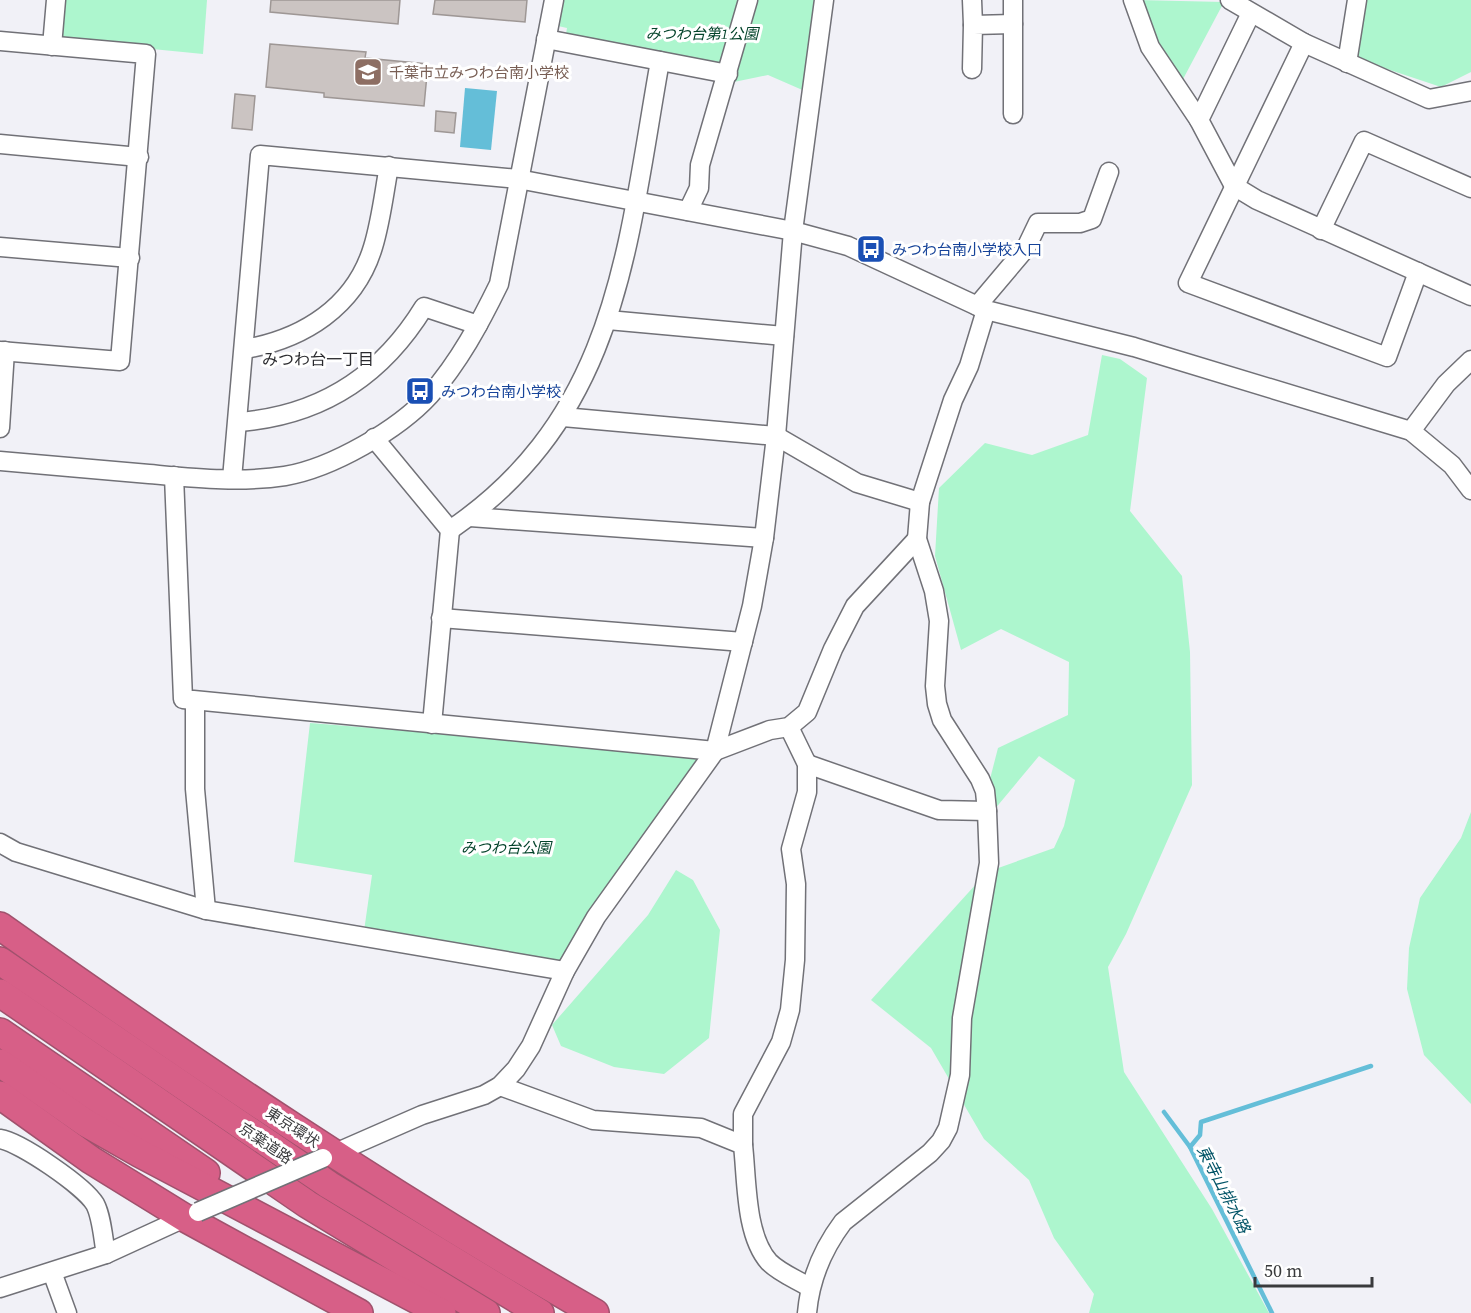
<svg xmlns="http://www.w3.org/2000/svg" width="1471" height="1313" font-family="'Source Serif 4','Noto Sans JP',serif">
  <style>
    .green { fill: #adf6ce }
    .water { fill: #64bed8 }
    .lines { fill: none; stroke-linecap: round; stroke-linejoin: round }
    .stream { stroke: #64bed8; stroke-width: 4.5 }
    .building { fill: #cbc4c2; stroke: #9e9795; stroke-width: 1.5 }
    .minor-casing { stroke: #717177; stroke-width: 21 }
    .highway-casing { stroke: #a0526d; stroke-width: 30 }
    .minor { stroke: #fff; stroke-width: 18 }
    .highway { stroke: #d75f87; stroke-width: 27 }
    .minor-bridge-casing { stroke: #717177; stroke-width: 21; stroke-linecap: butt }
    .minor-bridge { stroke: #fff; stroke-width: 18 }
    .labels { text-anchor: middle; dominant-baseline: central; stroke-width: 6; stroke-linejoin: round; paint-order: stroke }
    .park-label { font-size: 15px; font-style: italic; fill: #03432a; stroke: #fff }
    .education-label { font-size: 15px; fill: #785e54; stroke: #fff; text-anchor: start }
    .transit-label { font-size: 15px; fill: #164399; stroke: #fff; text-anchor: start }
    .street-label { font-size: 15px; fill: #393a3c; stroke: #fff }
    .neighbourhood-label { font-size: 16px; fill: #2a2a2e; stroke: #fff }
    .water-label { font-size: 16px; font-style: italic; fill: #005366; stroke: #fff }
  </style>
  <rect width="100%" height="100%" fill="#f1f1f7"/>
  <g class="green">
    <polygon points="59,0 207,0 203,54 61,40"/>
    <polygon points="563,0 816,0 807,92 768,75 734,82 730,56 726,71 565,40 567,28 558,26"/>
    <polygon points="1137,0 1224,2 1182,81 1152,43"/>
    <polygon points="1363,0 1471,0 1471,72 1441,87 1354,58"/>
    <polygon points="1102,355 1120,359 1147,378 1130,511 1182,576 1190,652 1192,785 1126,934 1108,967 1124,1072 1212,1209 1269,1313 1089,1313 1094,1294 1054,1238 1029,1180 984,1139 931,1048 871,1000 987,872 1054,848 1064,826 1075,780 1039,756 994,810 990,779 998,748 1068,715 1069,662 1001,629 961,650 935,556 939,488 985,443 1032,455 1088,435"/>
    <polygon points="310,723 704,755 559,965 364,931 372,875 294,862"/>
    <polygon points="1471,812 1471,1104 1424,1055 1407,989 1409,948 1420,898 1461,838"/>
    <polygon points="676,870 693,880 720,930 709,1038 664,1074 614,1067 561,1046 552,1025 648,915"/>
  </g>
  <polygon class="water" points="465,88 497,91 491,150 460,147"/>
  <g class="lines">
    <g class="stream">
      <polyline points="1164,1112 1190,1147 1272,1313"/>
      <polyline points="1190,1147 1200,1135 1201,1122 1371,1066"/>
    </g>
  </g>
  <g class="building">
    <polygon points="271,0 400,0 398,24 270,12"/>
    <polygon points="435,0 527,0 525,22 433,14"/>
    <polygon points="270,44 366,52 365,58 428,64 424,106 324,97 324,93 266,87"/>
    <polygon points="235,94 255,96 252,130 232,128"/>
    <polygon points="436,111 456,113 454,133 435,131"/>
  </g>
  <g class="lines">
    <g class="minor-casing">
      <g id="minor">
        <polyline points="972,0 973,25"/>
        <polyline points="1133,0 1150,47 1199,120"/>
        <polyline points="1230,0 1304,43 1429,99 1471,91"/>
        <polyline points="1251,13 1199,120 1234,186 1257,200 1471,296"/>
        <polyline points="546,39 728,74"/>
        <polyline points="0,41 146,54 120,361 0,351"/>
        <polyline points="1304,43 1188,283 1387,357 1418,272"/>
        <polyline points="52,46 56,0"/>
        <polyline points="1347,63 1357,0"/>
        <polyline points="972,69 973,25 1013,24"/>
        <polyline points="1013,114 1013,0"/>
        <polyline points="0,144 139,157"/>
        <polyline points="688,211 699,188 700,165 748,0"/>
        <polyline points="1321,230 1364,141 1471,188"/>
        <polyline points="0,247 130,258"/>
        <polyline points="977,306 1026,248 1038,223 1080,223 1092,219 1109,172"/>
        <polyline points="608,320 784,336"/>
        <path d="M245,349c58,-10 110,-42 128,-102 8,-26 11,-54 16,-81"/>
        <polyline points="563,417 776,436 857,483 920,502"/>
        <path d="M238,422c82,-6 143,-45 186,-115l54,18"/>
        <polyline points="0,428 5,351"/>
        <polyline points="1411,431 1446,384 1471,360"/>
        <polyline points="374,438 450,530 432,724"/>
        <path d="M0,461c50,4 99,9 149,13 45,4 91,9 136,2 47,-8 113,-46 145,-81 29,-33 50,-72 69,-111l55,-284"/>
        <polyline points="174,476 183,699 715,751 770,730 789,727 807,712 833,649 855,606 917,539"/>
        <polyline points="232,479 260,155 518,179 793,231 848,246 986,310 1134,347 1411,431 1452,465 1471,490"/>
        <polyline points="470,517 764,538"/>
        <path d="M450,530c169,-115 177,-285 210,-469"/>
        <polyline points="441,618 743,642"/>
        <polyline points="195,702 195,789 206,910"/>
        <polyline points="807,764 939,810 987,811"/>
        <polyline points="0,843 16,852 206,910 565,971"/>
        <path d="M500,1086l93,34 108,8 42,17c4,35 2,90 26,117 11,11 27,17 40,25"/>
        <path d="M0,1139c20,3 84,47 95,65 7,13 8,35 11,50"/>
        <polyline points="743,1145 743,1114 781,1042 790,1010 795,960 796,884 791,849 807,792 807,764 789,727"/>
        <polyline points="326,1157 422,1115 484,1095 500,1086 516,1069 531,1046 565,971 596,917 715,751 752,606 764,538 776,436 793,231 824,0"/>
        <polyline points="52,1272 67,1313"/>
        <polyline points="0,1288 106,1254 191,1215"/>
        <path d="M807,1313c3,-34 15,-63 36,-91l87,-69 11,-12 7,-13 12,-53 2,-57 27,-155 -2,-52 -2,-20 -5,-12 -38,-59 -5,-16 -2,-18 4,-65 -5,-30 -17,-52 3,-37 33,-102 16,-34 17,-56"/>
      </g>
    </g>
    <g class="highway-casing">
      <g id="highway">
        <path d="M0,926c193,137 389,269 595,387"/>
        <polyline points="0,961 329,1185 540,1313"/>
        <polyline points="0,993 307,1204 486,1313"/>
        <polyline points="0,1032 206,1173"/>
        <polyline points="0,1063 86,1123 139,1153 442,1313"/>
        <polyline points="0,1095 91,1160 185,1218 359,1313"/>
      </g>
    </g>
    <use href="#minor" class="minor"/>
    <use href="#highway" class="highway"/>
    <g class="minor-bridge-casing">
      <polyline id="minor-bridge" points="198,1212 323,1158"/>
    </g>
    <use href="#minor-bridge" class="minor-bridge"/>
  </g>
  <defs>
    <g id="school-square" transform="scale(1.5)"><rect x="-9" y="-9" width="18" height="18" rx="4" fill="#8d6e63" stroke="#fff"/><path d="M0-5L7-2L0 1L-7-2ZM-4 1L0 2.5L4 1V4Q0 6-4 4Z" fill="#fff"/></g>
    <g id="bus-square" transform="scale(1.5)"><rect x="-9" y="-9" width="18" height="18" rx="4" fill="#1a4fb4" stroke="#fff"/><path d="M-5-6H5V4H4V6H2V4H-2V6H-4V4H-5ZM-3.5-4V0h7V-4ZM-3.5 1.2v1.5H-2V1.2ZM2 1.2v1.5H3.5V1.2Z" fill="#fff"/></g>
  </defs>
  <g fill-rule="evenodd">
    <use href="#school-square" x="368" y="72"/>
    <use href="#bus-square" x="871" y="249"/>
    <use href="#bus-square" x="420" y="391"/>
  </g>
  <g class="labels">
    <g class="park-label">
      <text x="702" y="33">みつわ台第1公園</text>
      <text x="506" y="847">みつわ台公園</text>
    </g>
    <g class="education-label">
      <text x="389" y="72">千葉市立みつわ台南小学校</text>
    </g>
    <g class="transit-label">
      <text x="892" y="249">みつわ台南小学校入口</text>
      <text x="441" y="391">みつわ台南小学校</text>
    </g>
    <g class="street-label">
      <text transform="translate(293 1127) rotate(33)">東京環状</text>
      <text transform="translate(266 1143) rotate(34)">京葉道路</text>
    </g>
    <g class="neighbourhood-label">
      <text x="318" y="359">みつわ台一丁目</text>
    </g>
    <g class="water-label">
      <text transform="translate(1224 1189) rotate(63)">東寺山排水路</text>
    </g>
  </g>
  <path d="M1255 1277v9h117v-9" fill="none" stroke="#393a3c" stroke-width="3"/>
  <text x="1264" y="1277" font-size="18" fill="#393a3c" stroke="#ffffff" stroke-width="4.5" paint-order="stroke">50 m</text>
</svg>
